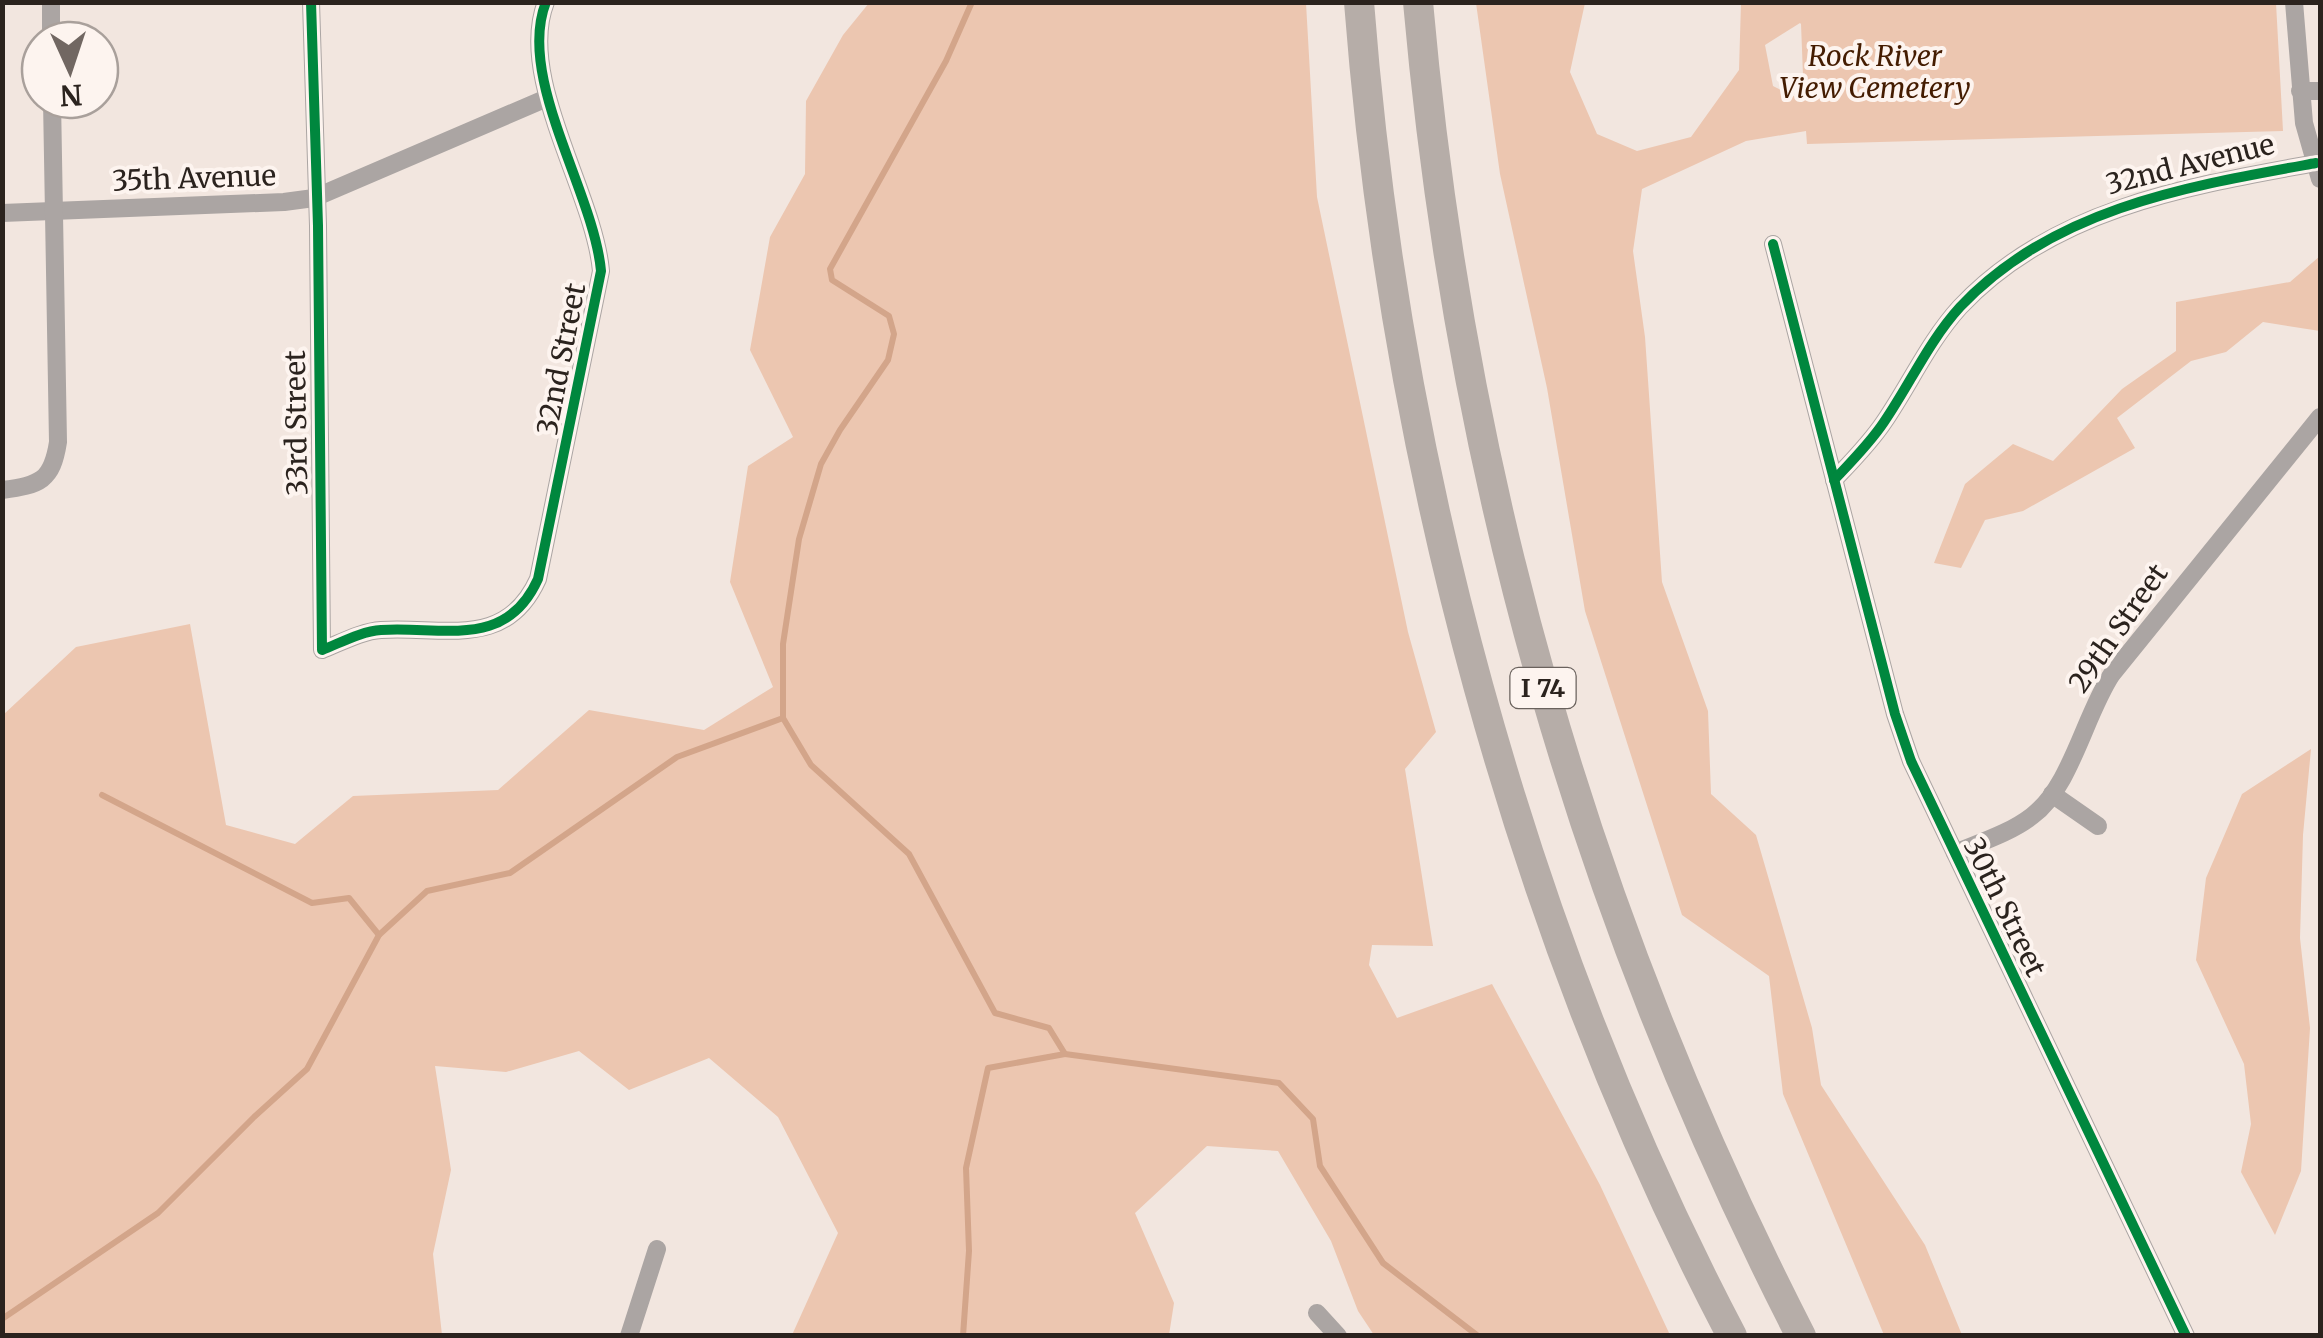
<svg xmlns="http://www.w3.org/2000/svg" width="2323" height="1338" font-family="Merriweather,serif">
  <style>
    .green { fill: #ecc6b0; fill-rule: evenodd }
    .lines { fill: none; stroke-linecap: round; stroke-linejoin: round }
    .stream { stroke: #d3a58a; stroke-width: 6 }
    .minor { stroke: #aba5a3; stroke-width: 18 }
    .motorway { stroke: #b6ada8; stroke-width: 30 }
    .cycleway-casing { stroke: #fdf4ef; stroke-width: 16 }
    .cycleway { stroke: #00873e; stroke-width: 10 }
    .labels { text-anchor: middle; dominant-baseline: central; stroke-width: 8; stroke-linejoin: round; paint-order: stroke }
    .shield { fill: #fdf4ef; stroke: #6a625d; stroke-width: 2.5 }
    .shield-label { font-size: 25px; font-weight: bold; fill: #2b231e }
    .park-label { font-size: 28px; font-style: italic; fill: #441c01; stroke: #fdf4ef }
    .street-label { font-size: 28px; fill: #2b231e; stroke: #fdf4ef }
  </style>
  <rect width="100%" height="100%" fill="#f2e6df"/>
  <g class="green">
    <polygon points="869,3 1306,3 1317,197 1408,632 1436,732 1405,769 1433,946 1372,945 1369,965 1397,1018 1492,984 1600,1185 1670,1335 1374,1335 1358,1311 1331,1241 1278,1151 1207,1146 1135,1213 1174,1303 1169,1335 792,1335 838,1233 778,1117 709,1058 629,1090 579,1051 506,1072 435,1066 451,1170 433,1254 442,1335 3,1335 3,715 76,647 190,624 226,825 295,844 353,796 498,790 589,710 704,730 773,687 730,582 748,466 793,437 750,350 770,237 805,174 806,101 843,35"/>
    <path d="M1849,3h427l7,128 -476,13 -1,-13 -60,10 -104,48 -9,62 12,86 17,245 46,129 3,83 45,41 56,193 9,57 104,160 37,90h-78l-101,-241 -14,-118 -87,-61 -97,-304 -38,-223 -47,-214 -24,-171h109l-15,69 27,62 40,17 54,-14 48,-67 2,-67zM1800,23l1,1 3,77 -31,-15 -8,-41z"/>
    <polygon points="2320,256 2320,331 2263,322 2226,352 2191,361 2117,418 2135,448 2023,511 1985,520 1961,568 1934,563 1965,484 2013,444 2053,461 2122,389 2176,351 2176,302 2290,282"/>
    <polygon points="2311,749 2303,835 2300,938 2310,1028 2301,1171 2275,1235 2241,1172 2251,1124 2244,1064 2196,960 2206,878 2242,794"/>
  </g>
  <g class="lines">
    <g class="stream">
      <polyline points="102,795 312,903 349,898 379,935"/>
      <polyline points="1065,1054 1279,1083 1313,1119 1320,1166 1383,1263 1478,1336"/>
      <polyline points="2,1319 158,1213 254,1117 307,1069 379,935 427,891 510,873 677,757 783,718"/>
      <polyline points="963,1336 969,1251 966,1168 988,1068 1065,1054 1049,1028 995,1013 909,854 811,765 783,718 783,644 799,539 821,464 840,430 888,360 894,334 889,316 832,280 830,269 946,61 972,2"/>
    </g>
    <g class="minor">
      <polyline points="51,2 51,40"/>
      <path d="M311,2l7,224 4,424c18,-7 40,-19 59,-20 63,-4 125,20 157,-51l63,-308c-7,-79 -85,-193 -55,-269"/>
      <polyline points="2294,2 2304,123 2320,179"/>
      <polyline points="2300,91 2320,91"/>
      <polyline points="2,213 284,202 314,198 547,98"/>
      <polyline points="1773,244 1895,714 1911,761 2186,1336"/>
      <path d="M1834,480c18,-19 36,-37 50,-58 26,-38 45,-81 76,-115 93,-99 229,-121 356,-144"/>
      <path d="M2,490c38,-5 50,-9 56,-48l-6,-342"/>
      <polyline points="2052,794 2098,826"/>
      <path d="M1955,853c26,-11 55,-20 77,-37 39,-29 53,-102 80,-142l208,-257"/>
      <polyline points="1317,1313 1338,1336"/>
      <polyline points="629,1336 657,1249"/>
    </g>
    <g class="motorway">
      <path d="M1359,2c35,455 160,929 373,1334"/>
      <path d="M1418,2c42,474 166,911 383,1334"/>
    </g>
    <g class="cycleway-casing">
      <g id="cycleway">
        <path d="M311,2l7,224 4,424c18,-7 40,-19 59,-20 63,-4 125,20 157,-51l63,-308c-7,-79 -85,-193 -55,-269"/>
        <polyline points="1773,244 1895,714 1911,761 2186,1336"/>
        <path d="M1834,480c18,-19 36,-37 50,-58 26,-38 45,-81 76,-115 93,-99 229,-121 356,-144"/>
      </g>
    </g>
    <use href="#cycleway" class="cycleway"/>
  </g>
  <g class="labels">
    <rect class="shield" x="1510.5" y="668" width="65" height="40" rx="8"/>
    <g class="shield-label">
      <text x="1543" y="688">I 74</text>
    </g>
    <g class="park-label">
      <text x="1875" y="56">Rock River<tspan x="1875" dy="32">View Cemetery</tspan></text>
    </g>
    <g class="street-label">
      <text transform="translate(2190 164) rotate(-14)">32nd Avenue</text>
      <text transform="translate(194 178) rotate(-2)">35th Avenue</text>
      <text transform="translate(561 359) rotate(-79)">32nd Street</text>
      <text transform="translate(296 423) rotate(-91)">33rd Street</text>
      <text transform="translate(2118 628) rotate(-55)">29th Street</text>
      <text transform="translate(2005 907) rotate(64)">30th Street</text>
    </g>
  </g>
  <rect width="2323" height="1338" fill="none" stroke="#2b231e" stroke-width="10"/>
  <g transform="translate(70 70) rotate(177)"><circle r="48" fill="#fdf4ef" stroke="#a9a09b" stroke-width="2.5"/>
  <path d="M0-8L18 38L0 25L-18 38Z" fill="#716762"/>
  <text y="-15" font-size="28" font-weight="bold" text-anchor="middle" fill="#2b231e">N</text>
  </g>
</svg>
